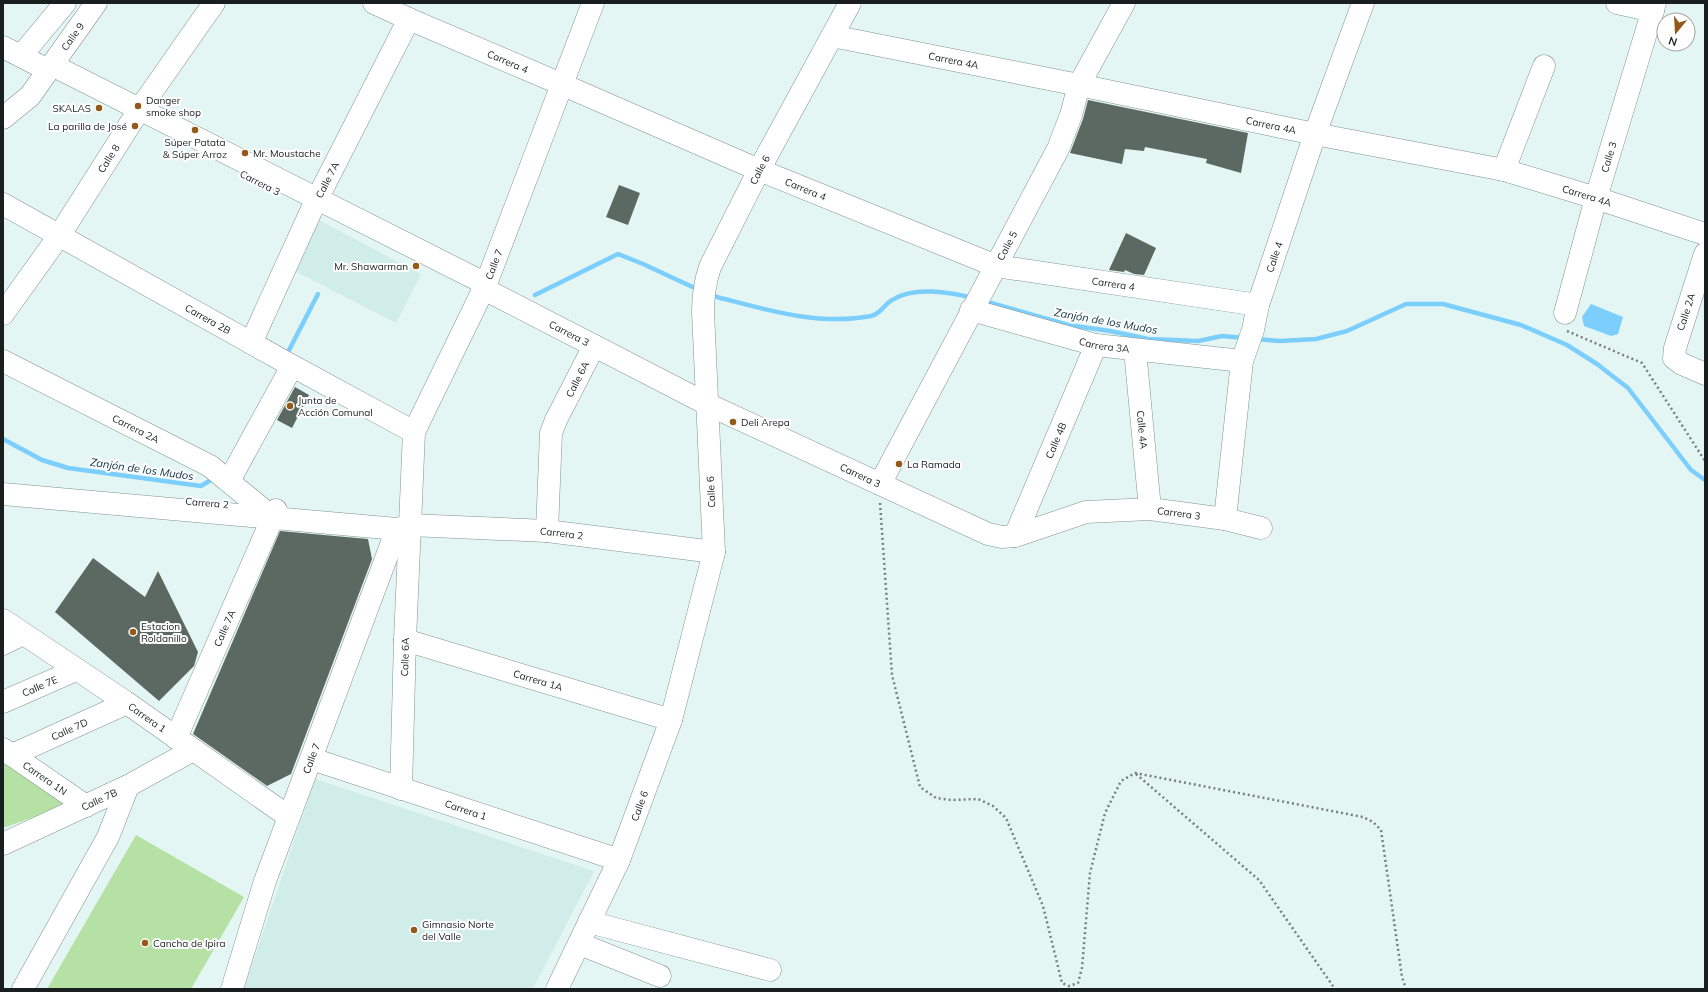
<svg xmlns="http://www.w3.org/2000/svg" width="1708" height="992" font-family="Mulish,sans-serif">
  <style>
    .built { fill: #d1ede9 }
    .green { fill: #b6e1a4 }
    .water { fill: #7ccefd }
    .lines { fill: none; stroke-linecap: round; stroke-linejoin: round }
    .stream { stroke: #7ccefd; stroke-width: 4.5 }
    .building { fill: #5c6962 }
    .minor-casing { stroke: #829290; stroke-width: 23 }
    .path { stroke: #74807e; stroke-width: 2.5; stroke-dasharray: 2 3; stroke-linecap: butt }
    .minor { stroke: #fff; stroke-width: 22 }
    .poi-dot { fill: #945918; stroke: #fefefe; stroke-width: 1.5 }
    .labels { text-anchor: middle; dominant-baseline: central; stroke-width: 4; stroke-linejoin: round; paint-order: stroke }
    .street-label { font-size: 10px; fill: #191f1e; stroke: #fefefe }
    .poi-label { font-size: 10px; fill: #191f1e; stroke: #fefefe; text-anchor: start }
    .water-label { font-size: 11px; font-style: italic; fill: #0c3144; stroke: #fefefe }
  </style>
  <rect width="100%" height="100%" fill="#e4f6f3"/>
  <g class="built">
    <polygon points="317,219 421,274 396,323 291,269"/>
    <polygon points="315,779 594,871 533,989 244,989"/>
  </g>
  <g class="green">
    <polygon points="3,750 76,802 3,828"/>
    <polygon points="136,835 244,897 191,989 47,989"/>
  </g>
  <polygon class="water" points="1591,304 1623,317 1618,334 1611,336 1584,326 1582,317"/>
  <g class="lines">
    <g class="stream">
      <path d="M710,294l7,3c50,13 102,29 154,19 11,-3 12,-11 21,-16 21,-14 58,-8 81,-2"/>
      <polyline points="535,295 618,254 643,264 699,290"/>
      <polyline points="984,301 1068,325 1110,331 1148,339 1198,341 1222,336 1245,338"/>
      <polyline points="1256,339 1280,341 1316,339 1347,331 1406,304 1443,304 1521,325 1567,345 1597,364 1628,388 1691,470 1705,480"/>
      <polyline points="286,356 318,294"/>
      <polyline points="3,439 42,460 68,468 201,486 214,478"/>
    </g>
  </g>
  <g class="building">
    <polygon points="1088,100 1248,133 1241,173 1206,163 1207,159 1145,147 1144,151 1125,149 1122,164 1070,153 1083,119"/>
    <polygon points="619,185 640,193 628,225 606,217"/>
    <polygon points="1126,233 1156,248 1144,275 1134,274 1125,270 1124,272 1109,270"/>
    <polygon points="295,387 309,395 292,428 277,420"/>
    <polygon points="280,531 368,539 372,559 291,774 267,786 193,734"/>
    <polygon points="93,558 145,597 158,571 198,652 194,666 159,701 55,612"/>
  </g>
  <g class="lines">
    <g class="minor-casing">
      <g id="minor">
        <path id="s1" d="M374,3l35,16 152,65 198,86 237,96 262,39"/>
        <polyline points="1617,3 1653,11"/>
        <path id="s2" d="M832,36l247,49 236,49 189,36 92,28 109,36"/>
        <polyline points="3,47 44,68 52,65 486,284"/>
        <polyline points="21,56 65,3"/>
        <path id="s3" d="M3,118l27,-22 66,-93"/>
        <polyline points="1504,170 1544,66"/>
        <path id="s4" d="M3,204l284,159 127,69"/>
        <polyline points="1705,254 1675,348 1674,358 1682,364 1705,374"/>
        <path id="s5" d="M484,289l223,115 281,130 14,3 13,-1 71,-24 64,-3 75,10 36,9"/>
        <path id="s6" d="M971,310l125,35 146,16"/>
        <path id="s7" d="M1565,313l31,-115 59,-195"/>
        <path id="s8" d="M3,314l56,-78 80,-126 75,-107"/>
        <path id="s9" d="M251,343l61,-134 97,-190"/>
        <path id="s10" d="M1135,350l15,159"/>
        <path id="s11" d="M3,361l207,105 51,42"/>
        <polyline points="229,481 292,366"/>
        <path id="s12" d="M880,484l178,-335 13,-34 8,-30 45,-82"/>
        <path id="s13" d="M3,494l394,35 13,-4 137,6 167,21"/>
        <path id="s14" d="M1225,519l17,-158 11,-31 5,-25 57,-171 48,-131"/>
        <path id="s15" d="M547,531l4,-98 5,-13 38,-74"/>
        <path id="s16" d="M1015,536l81,-191"/>
        <path id="s17" d="M3,620l124,83 162,114"/>
        <path id="s18" d="M405,640l266,80"/>
        <polyline points="3,644 23,634"/>
        <path id="s19" d="M3,702l73,-32"/>
        <path id="s20" d="M176,738l100,-228"/>
        <path id="s21" d="M3,749l83,57"/>
        <path id="s22" d="M12,755l115,-52"/>
        <path id="s23" d="M312,759l307,101"/>
        <path id="s24" d="M401,789l4,-149 9,-208 72,-148 107,-281"/>
        <path id="s25" d="M3,844l125,-58 65,-36"/>
        <polyline points="589,922 770,970"/>
        <polyline points="580,944 660,976"/>
        <polyline points="23,989 108,837 128,786"/>
        <path id="s26" d="M232,989l33,-108 132,-352"/>
        <path id="s27" d="M557,989l62,-129 52,-140 43,-168 -11,-240c0,-16 2,-30 7,-45l49,-97 91,-167"/>
      </g>
    </g>
    <g class="path">
      <polyline points="1567,331 1642,363 1705,461"/>
      <polyline points="880,503 892,675 920,787 936,798 951,800 978,799 993,806 1006,818 1043,906 1062,983 1069,986 1078,983 1082,968 1090,873 1105,813 1121,781 1135,773 1363,817 1373,822 1381,830 1402,977 1406,989"/>
      <polyline points="1136,774 1259,880 1335,989"/>
    </g>
    <use href="#minor" class="minor"/>
  </g>
  <g class="poi-dot">
    <circle cx="138" cy="106" r="4"/>
    <circle cx="99" cy="108" r="4"/>
    <circle cx="135" cy="126" r="4"/>
    <circle cx="195" cy="130" r="4"/>
    <circle cx="245" cy="153" r="4"/>
    <circle cx="416" cy="266" r="4"/>
    <circle cx="290" cy="406" r="4"/>
    <circle cx="733" cy="422" r="4"/>
    <circle cx="899" cy="464" r="4"/>
    <circle cx="133" cy="632" r="4"/>
    <circle cx="414" cy="930" r="4"/>
    <circle cx="145" cy="943" r="4"/>
  </g>
  <g class="labels">
    <g class="street-label">
      <text stroke="none"><textPath href="#s3" startOffset="108">Calle 9</textPath></text>
      <text stroke="none"><textPath href="#s2" startOffset="124">Carrera 4A</textPath></text>
      <text stroke="none"><textPath href="#s1" startOffset="146">Carrera 4</textPath></text>
      <text stroke="none"><textPath href="#s2" startOffset="448">Carrera 4A</textPath></text>
      <text stroke="none"><textPath href="#s7" startOffset="162">Calle 3</textPath></text>
      <text stroke="none"><textPath href="#s8" startOffset="188">Calle 8</textPath></text>
      <text stroke="none"><textPath href="#s27" startOffset="861">Calle 6</textPath></text>
      <text stroke="none"><textPath href="#s9" startOffset="180">Calle 7A</textPath></text>
      <text transform="translate(260 183) rotate(27)">Carrera 3</text>
      <text stroke="none"><textPath href="#s1" startOffset="470">Carrera 4</textPath></text>
      <text stroke="none"><textPath href="#s2" startOffset="772">Carrera 4A</textPath></text>
      <text stroke="none"><textPath href="#s12" startOffset="270">Calle 5</textPath></text>
      <text stroke="none"><textPath href="#s14" startOffset="268">Calle 4</textPath></text>
      <text stroke="none"><textPath href="#s24" startOffset="543">Calle 7</textPath></text>
      <text stroke="none"><textPath href="#s1" startOffset="794">Carrera 4</textPath></text>
      <text transform="translate(1686 312) rotate(-72)">Calle 2A</text>
      <text stroke="none"><textPath href="#s4" startOffset="235">Carrera 2B</textPath></text>
      <text stroke="none"><textPath href="#s5" startOffset="96">Carrera 3</textPath></text>
      <text stroke="none"><textPath href="#s6" startOffset="138">Carrera 3A</textPath></text>
      <text stroke="none"><textPath href="#s15" startOffset="158">Calle 6A</textPath></text>
      <text stroke="none"><textPath href="#s11" startOffset="149">Carrera 2A</textPath></text>
      <text stroke="none"><textPath href="#s10" startOffset="80">Calle 4A</textPath></text>
      <text stroke="none"><textPath href="#s16" startOffset="104">Calle 4B</textPath></text>
      <text stroke="none"><textPath href="#s5" startOffset="420">Carrera 3</textPath></text>
      <text transform="translate(711 492) rotate(-93)">Calle 6</text>
      <text transform="translate(207 503) rotate(5)">Carrera 2</text>
      <text stroke="none"><textPath href="#s5" startOffset="756">Carrera 3</textPath></text>
      <text stroke="none"><textPath href="#s13" startOffset="561">Carrera 2</textPath></text>
      <text stroke="none"><textPath href="#s20" startOffset="120">Calle 7A</textPath></text>
      <text stroke="none"><textPath href="#s24" startOffset="132">Calle 6A</textPath></text>
      <text stroke="none"><textPath href="#s18" startOffset="139">Carrera 1A</textPath></text>
      <text stroke="none"><textPath href="#s19" startOffset="40">Calle 7E</textPath></text>
      <text stroke="none"><textPath href="#s17" startOffset="174">Carrera 1</textPath></text>
      <text stroke="none"><textPath href="#s22" startOffset="63">Calle 7D</textPath></text>
      <text stroke="none"><textPath href="#s26" startOffset="244">Calle 7</textPath></text>
      <text stroke="none"><textPath href="#s21" startOffset="51">Carrera 1N</textPath></text>
      <text stroke="none"><textPath href="#s25" startOffset="106">Calle 7B</textPath></text>
      <text stroke="none"><textPath href="#s27" startOffset="201">Calle 6</textPath></text>
      <text stroke="none"><textPath href="#s23" startOffset="162">Carrera 1</textPath></text>
    </g>
    <g class="poi-label">
      <text x="146" y="100">Danger<tspan x="146" dy="12">smoke shop</tspan></text>
      <text x="91" y="108" text-anchor="end">SKALAS</text>
      <text x="127" y="126" text-anchor="end">La parilla de José</text>
      <text x="195" y="142" text-anchor="middle">Súper Patata<tspan x="195" dy="12">&amp; Súper Arroz</tspan></text>
      <text x="253" y="153">Mr. Moustache</text>
      <text x="408" y="266" text-anchor="end">Mr. Shawarman</text>
      <text x="298" y="400">Junta de<tspan x="298" dy="12">Acción Comunal</tspan></text>
      <text x="741" y="422">Deli Arepa</text>
      <text x="907" y="464">La Ramada</text>
      <text x="141" y="626">Estacion<tspan x="141" dy="12">Roldanillo</tspan></text>
      <text x="422" y="924">Gimnasio Norte<tspan x="422" dy="12">del Valle</tspan></text>
      <text x="153" y="943">Cancha de Ipira</text>
    </g>
    <g class="water-label">
      <text transform="translate(1106 321) rotate(10)">Zanjón de los Mudos</text>
      <text transform="translate(142 469) rotate(8)">Zanjón de los Mudos</text>
    </g>
  </g>
  <rect width="1708" height="992" fill="none" stroke="#191f1e" stroke-width="8"/>
  <g transform="translate(1676 32) rotate(198)"><circle r="19" fill="#fefefe" stroke="#a2a5a4"/>
  <path d="M0-3L7 15L0 10L-7 15Z" fill="#945918"/>
  <text y="-6" font-size="11" font-weight="bold" text-anchor="middle" fill="#191f1e">N</text>
  </g>
</svg>
